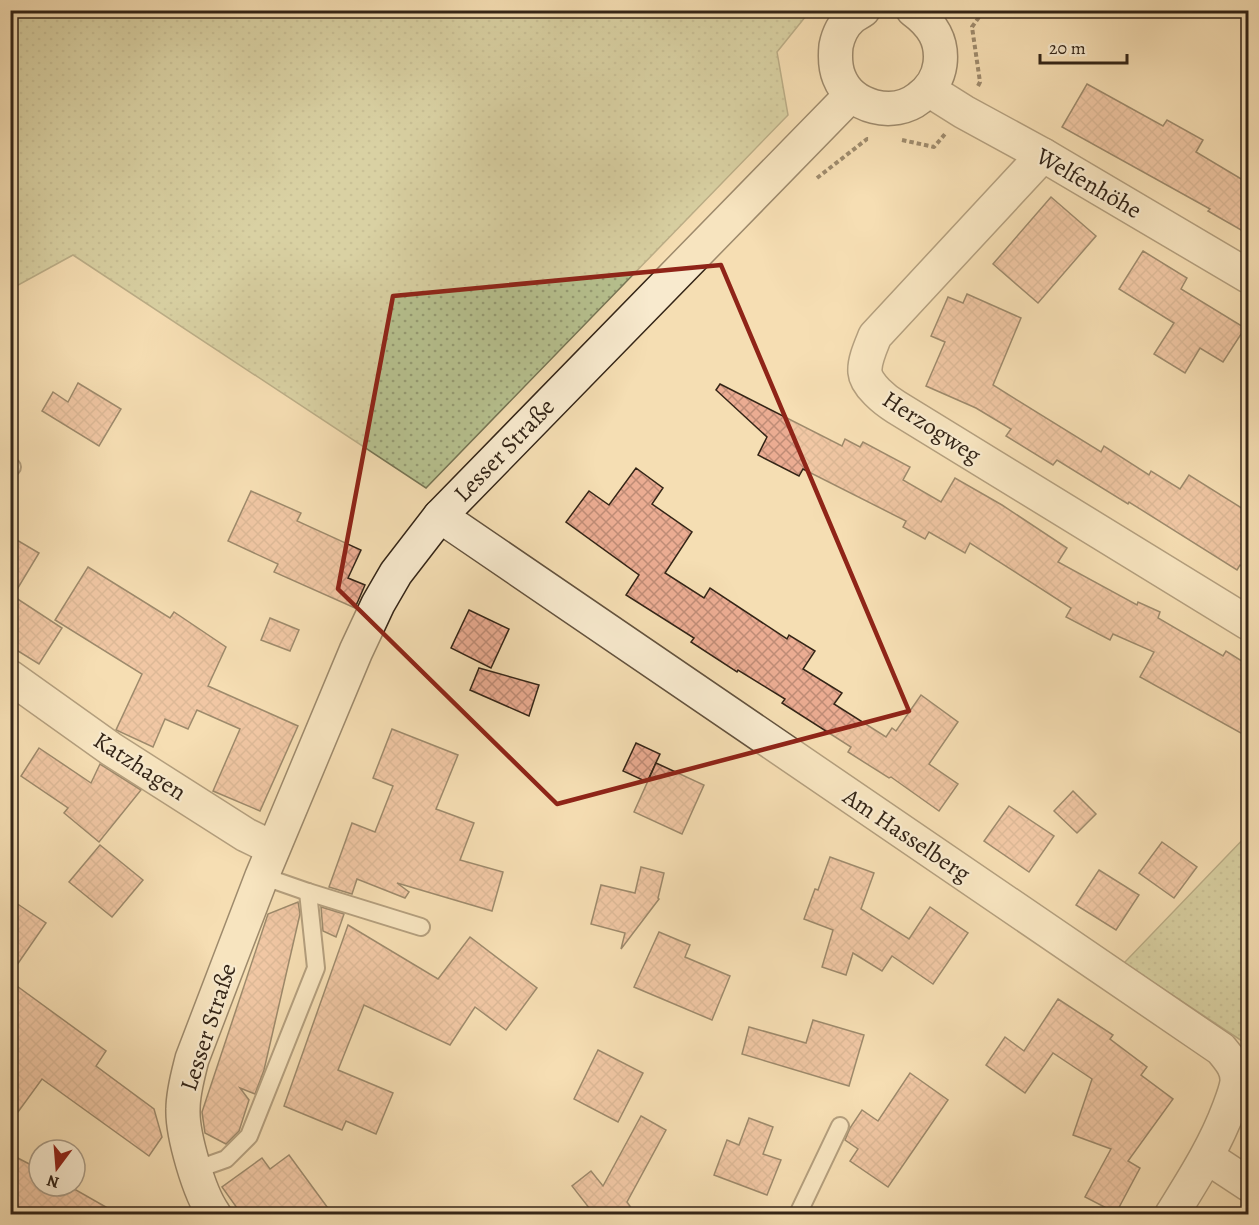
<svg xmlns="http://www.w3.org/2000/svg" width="1259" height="1225" font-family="Alegreya,serif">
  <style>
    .grass { fill: url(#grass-dots); stroke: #767454; stroke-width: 1.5 }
    .building { fill: url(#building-cross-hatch); stroke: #342517; stroke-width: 1.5 }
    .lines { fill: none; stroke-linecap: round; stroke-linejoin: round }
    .lane-casing { stroke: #64533e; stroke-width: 20 }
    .street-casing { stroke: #64533e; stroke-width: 36 }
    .secondary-casing { stroke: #342517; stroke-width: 36 }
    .path { stroke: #342517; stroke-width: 4; stroke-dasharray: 4.5 3; stroke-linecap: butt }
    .lane { stroke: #f8eace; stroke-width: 16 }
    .street { stroke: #f8eace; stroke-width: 33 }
    .secondary { stroke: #f8eace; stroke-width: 33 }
    .marked { fill: none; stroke: #8f2418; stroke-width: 4.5; stroke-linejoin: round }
    .labels { text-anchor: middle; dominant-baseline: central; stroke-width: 4.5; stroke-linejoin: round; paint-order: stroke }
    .street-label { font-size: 24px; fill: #342517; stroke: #f8eace }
  </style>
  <defs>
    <pattern id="grass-dots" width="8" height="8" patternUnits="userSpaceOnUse" patternTransform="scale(1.5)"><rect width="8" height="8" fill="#b7c290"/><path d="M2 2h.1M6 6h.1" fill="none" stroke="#969d75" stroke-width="1.8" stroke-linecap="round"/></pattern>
    <pattern id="building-cross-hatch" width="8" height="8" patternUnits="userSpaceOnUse" patternTransform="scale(1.5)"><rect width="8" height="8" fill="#ebac92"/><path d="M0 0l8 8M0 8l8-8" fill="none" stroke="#bf8c76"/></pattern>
  </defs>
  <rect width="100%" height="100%" fill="#f5deb3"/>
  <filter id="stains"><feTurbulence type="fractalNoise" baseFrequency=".00333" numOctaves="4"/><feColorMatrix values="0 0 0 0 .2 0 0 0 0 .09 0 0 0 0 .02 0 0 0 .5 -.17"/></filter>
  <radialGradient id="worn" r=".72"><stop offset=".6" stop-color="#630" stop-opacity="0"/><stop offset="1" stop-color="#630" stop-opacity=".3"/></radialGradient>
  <g class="grass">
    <polygon points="11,10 810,10 810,11 777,52 788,115 426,488 73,255 11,289"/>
    <polygon points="1248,834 1248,1036 1242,1041 1124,963"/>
  </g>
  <g class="building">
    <polygon points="1087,84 1163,126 1167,120 1203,140 1196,152 1248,183 1248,234 1208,211 1210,209 1062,127"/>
    <polygon points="1051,197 1096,236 1038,303 993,264"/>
    <polygon points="1143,251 1187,278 1181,289 1245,328 1223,362 1200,348 1185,373 1154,354 1174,323 1119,289"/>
    <polygon points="967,294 1021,318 993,385 1101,452 1104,446 1149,475 1151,471 1180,489 1189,475 1248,512 1248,571 1240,565 1237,570 1129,502 1128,504 1057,460 1053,465 1006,436 1011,429 976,408 926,386 945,342 931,336 948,297 963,303"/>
    <polygon points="78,383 121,409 99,446 42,411 53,392 68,402"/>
    <polygon points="720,384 842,446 845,439 860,447 863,442 910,467 903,480 941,502 955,478 1002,505 1067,548 1058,562 1137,605 1138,602 1160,612 1158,618 1223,656 1226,651 1248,665 1248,737 1140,677 1154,652 1113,634 1110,640 1066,617 1071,608 970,543 965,553 929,532 925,539 903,527 906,521 803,469 799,476 758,455 767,437 716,390"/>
    <polygon points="636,468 663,488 652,504 692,532 665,573 704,598 710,588 787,639 789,635 815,651 803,669 842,693 834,704 886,737 892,728 896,731 921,695 958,722 929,764 958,784 939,811 891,777 889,778 848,752 851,747 782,703 785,699 738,670 737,672 691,642 694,638 626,595 639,575 566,522 589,491 609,505"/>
    <polygon points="251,491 301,513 297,521 361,550 348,578 365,585 355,608 274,572 278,564 228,541"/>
    <polygon points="10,536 39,553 13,596 62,628 39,664 10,646"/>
    <polygon points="88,567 170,618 174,612 226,647 208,686 298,726 260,811 213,791 240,729 197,710 188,729 165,719 153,747 116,730 142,674 55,620"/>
    <polygon points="469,610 509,629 491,668 451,648"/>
    <polygon points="270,618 299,630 290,651 261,640"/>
    <polygon points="479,668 539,685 529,716 470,690"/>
    <polygon points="392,729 458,755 436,809 474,823 460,860 503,872 492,911 397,883 409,892 405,898 357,879 352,894 329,887 352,823 375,832 393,786 373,778"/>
    <polygon points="636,743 660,754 647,782 623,771"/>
    <polygon points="39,748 91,783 100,764 141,790 99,842 64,813 68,808 21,776"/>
    <polygon points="656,763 704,785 682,834 634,812"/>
    <polygon points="1073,791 1096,814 1077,833 1054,811"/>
    <polygon points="1009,806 1054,836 1029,872 984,841"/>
    <polygon points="1162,842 1197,867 1174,898 1139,873"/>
    <polygon points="100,845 143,880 112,917 69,882"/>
    <polygon points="830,857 874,873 861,909 909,939 930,907 968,933 933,984 892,956 882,971 853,953 846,975 822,967 833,930 804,919 815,889 818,890"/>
    <polygon points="641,867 664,873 658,898 659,899 621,949 625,933 591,924 601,885 635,893"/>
    <polygon points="1099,870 1139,895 1116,930 1076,905"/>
    <polygon points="10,899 46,923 10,975"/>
    <polygon points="298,902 300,914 264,1070 255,1094 240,1088 249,1100 239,1131 226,1144 205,1133 202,1112 268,914"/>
    <polygon points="321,907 344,914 336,937 323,931"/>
    <polygon points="348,925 438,979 470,937 537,988 506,1030 475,1007 450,1045 364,1005 338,1070 393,1093 376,1134 346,1121 342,1130 284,1106"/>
    <polygon points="659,932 690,945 685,957 730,976 712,1020 634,987"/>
    <polygon points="10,981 106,1051 96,1066 154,1109 162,1137 149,1156 42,1079 10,1123"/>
    <polygon points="1058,999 1113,1035 1110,1039 1147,1067 1141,1075 1173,1099 1128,1161 1140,1168 1116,1213 1085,1197 1111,1149 1073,1135 1092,1079 1053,1053 1025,1093 986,1065 1005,1037 1024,1051"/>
    <polygon points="813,1020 864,1035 849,1086 742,1054 749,1027 806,1043"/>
    <polygon points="598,1050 643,1073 618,1122 574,1099"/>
    <polygon points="910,1073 948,1100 888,1187 850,1161 858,1149 845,1140 850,1128 862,1110 878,1121"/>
    <polygon points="641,1116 666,1130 627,1202 636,1215 587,1215 590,1209 572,1186 591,1171 603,1186"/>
    <polygon points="749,1118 773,1127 763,1154 781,1160 767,1195 714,1175 727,1140 739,1145"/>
    <polygon points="10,1154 39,1169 39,1186 69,1186 120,1215 10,1215"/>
    <polygon points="289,1155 333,1215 242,1215 222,1187 262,1158 270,1169"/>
  </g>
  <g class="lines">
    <g class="lane-casing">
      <g id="lane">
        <polyline points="10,469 12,467"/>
        <polyline points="262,876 308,892 421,927"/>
        <polyline points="195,1170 226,1159 249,1136 316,968 308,892"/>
        <polyline points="798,1214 840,1126"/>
      </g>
    </g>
    <g class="street-casing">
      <g id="street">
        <polyline points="929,90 964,112 1043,155 1248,276"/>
        <path d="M1043,155l-168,181c-4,10 -11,25 -10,36 1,13 21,29 31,35l352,216"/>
        <path d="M440,516l781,533c8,10 17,19 16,33 -1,8 -5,18 -8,26 -14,38 -36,72 -57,106"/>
        <polyline points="10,677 111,749 246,835 273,848"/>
        <polyline points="1207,1157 1248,1184"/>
      </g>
    </g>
    <g class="secondary-casing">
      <g id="secondary">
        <path d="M863,10c-4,3 -9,5 -12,8 -8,7 -13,18 -15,28 -1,10 -1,21 3,31 12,31 55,41 80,21 12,-9 19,-19 21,-34 3,-24 -8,-40 -27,-54"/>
        <path d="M214,1214c-15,-21 -32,-80 -31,-105 0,-17 5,-34 9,-50l70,-183 94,-225 22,-47 18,-31 44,-57 411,-421"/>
      </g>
    </g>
    <g class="path">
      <polyline points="978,86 980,82 972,27 984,10"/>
      <polyline points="902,140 934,147 945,134"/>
      <polyline points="817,178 867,139 871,139"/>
    </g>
    <use href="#lane" class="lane"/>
    <use href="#street" class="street"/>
    <use href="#secondary" class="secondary"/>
  </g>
  <path d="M0 0H1259V1225H0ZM721,265l188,446 -352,93 -219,-215 55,-293z" fill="#f5deb3" fill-opacity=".55" fill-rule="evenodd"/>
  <path class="marked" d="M721,265l188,446 -352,93 -219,-215 55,-293z"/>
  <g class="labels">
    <g class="street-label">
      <text transform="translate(1089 183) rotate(30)">Welfenhöhe</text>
      <text transform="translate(932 427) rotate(33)">Herzogweg</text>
      <text transform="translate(504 450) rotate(-46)">Lesser Straße</text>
      <text transform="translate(140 766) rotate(33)">Katzhagen</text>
      <text transform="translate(907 835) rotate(34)">Am Hasselberg</text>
      <text transform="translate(208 1027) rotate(-72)">Lesser Straße</text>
    </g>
  </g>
  <rect width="1259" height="1225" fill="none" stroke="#f5deb3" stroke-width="36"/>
  <rect x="12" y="12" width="1235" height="1201" fill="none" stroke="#342517" stroke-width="3"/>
  <rect x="18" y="18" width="1223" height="1189" fill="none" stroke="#342517" stroke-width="1.5"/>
  <g transform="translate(57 1168) rotate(196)"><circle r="28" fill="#f8eace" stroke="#aa9b85" stroke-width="1.5"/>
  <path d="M0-4.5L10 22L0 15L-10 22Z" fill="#8f2418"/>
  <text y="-9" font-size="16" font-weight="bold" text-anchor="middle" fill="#342517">N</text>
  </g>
  <path d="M1040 54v9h87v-9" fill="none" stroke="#342517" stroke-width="3"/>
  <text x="1049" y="54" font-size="18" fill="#342517" stroke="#f8eace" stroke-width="4.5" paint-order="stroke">20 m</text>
  <rect width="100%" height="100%" filter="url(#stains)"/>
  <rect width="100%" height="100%" fill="url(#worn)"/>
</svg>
